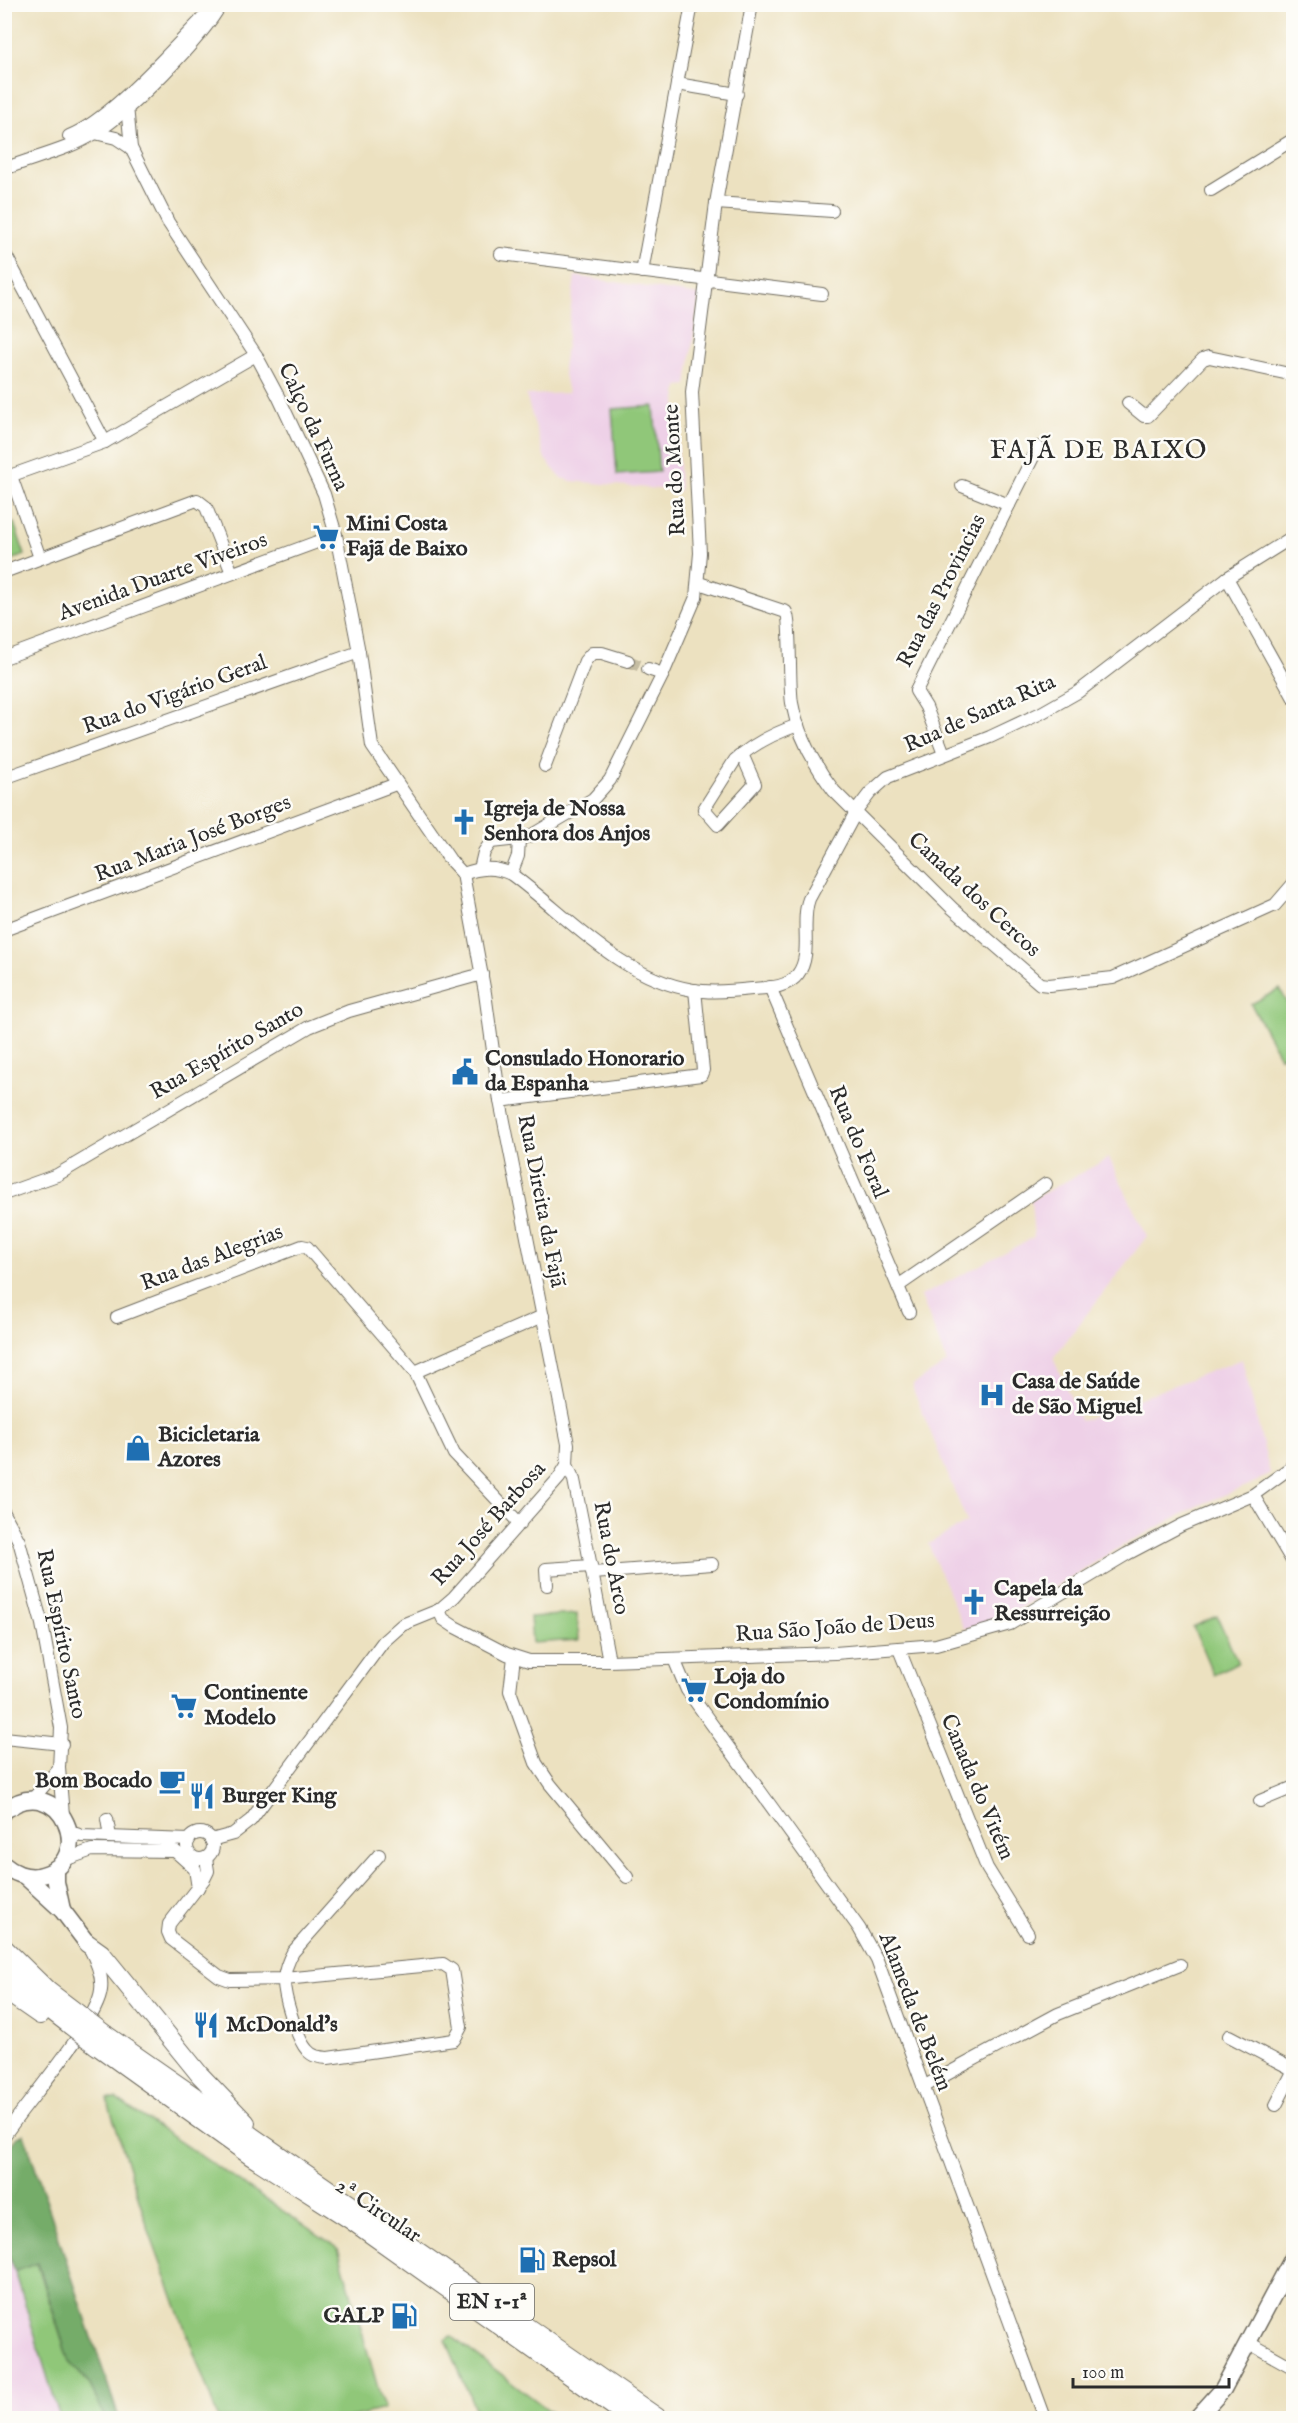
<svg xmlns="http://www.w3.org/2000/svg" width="1298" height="2423" font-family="'IM FELL English',serif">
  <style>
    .built { fill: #eed0e7 }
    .green { fill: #90c779; stroke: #5e7952; stroke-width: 1.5 }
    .forest { fill: #74ac69; stroke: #506c4a; stroke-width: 1.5 }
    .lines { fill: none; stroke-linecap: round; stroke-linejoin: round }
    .minor-tunnel { stroke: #c5bda2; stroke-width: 12; stroke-dasharray: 12 6; stroke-linecap: butt }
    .minor-casing { stroke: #6f6b5f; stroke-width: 14 }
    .major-casing { stroke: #6f6b5f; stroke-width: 19 }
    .highway-casing { stroke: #6f6b5f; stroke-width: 20 }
    .minor { stroke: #fff; stroke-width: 12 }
    .major { stroke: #fff; stroke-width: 16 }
    .highway { stroke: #fff; stroke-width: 18 }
    .highway-bridge-casing { stroke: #6f6b5f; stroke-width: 20; stroke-linecap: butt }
    .highway-bridge { stroke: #fff; stroke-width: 18 }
    .labels { text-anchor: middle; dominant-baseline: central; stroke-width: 5; stroke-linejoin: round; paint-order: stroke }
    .shield { fill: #fdfcf7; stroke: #6a6a68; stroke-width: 1.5 }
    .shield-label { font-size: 21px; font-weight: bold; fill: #2b2b2b }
    .street-label { font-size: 22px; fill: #2b2b2b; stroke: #fdfcf7 }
    .poi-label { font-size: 22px; font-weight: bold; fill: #2b2b2b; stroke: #fdfcf7; text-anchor: start }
    .quarter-label { font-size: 26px; letter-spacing: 1.5px; fill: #2b2b2b; stroke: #fdfcf7 }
  </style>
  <rect width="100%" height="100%" fill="#fdfcf7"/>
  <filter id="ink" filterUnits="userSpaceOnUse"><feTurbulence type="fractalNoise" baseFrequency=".0167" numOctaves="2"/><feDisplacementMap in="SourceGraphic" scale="12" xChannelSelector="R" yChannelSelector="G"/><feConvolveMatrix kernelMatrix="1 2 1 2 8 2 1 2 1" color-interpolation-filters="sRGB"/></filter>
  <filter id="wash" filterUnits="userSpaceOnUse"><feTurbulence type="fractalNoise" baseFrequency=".008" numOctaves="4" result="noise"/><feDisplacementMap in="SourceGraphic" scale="24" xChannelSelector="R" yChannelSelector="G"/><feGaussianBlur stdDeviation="1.35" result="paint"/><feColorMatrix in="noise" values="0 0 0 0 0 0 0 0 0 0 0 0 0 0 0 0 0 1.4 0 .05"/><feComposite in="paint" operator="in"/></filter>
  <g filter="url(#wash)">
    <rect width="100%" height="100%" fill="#ece1c0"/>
    <g class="built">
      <polygon points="575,276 699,295 687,385 678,386 676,401 680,491 571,481 561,478 545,459 526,395 568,393 563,369"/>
      <polygon points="1109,1158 1147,1236 1053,1358 1081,1421 1242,1359 1270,1473 1254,1483 1202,1504 1127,1543 1008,1615 964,1629 928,1544 967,1522 913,1389 913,1384 947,1363 921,1296 1034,1237 1031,1200"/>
      <polygon points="9,2256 69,2418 5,2418 4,2258"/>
    </g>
    <g class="green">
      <polygon points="654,406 659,472 617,475 612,409"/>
      <polygon points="14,523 25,555 5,562 5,551 11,549 5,526"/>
      <polygon points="1280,989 1293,1014 1294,1050 1280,1057 1251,1004"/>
      <polygon points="577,1614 579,1640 532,1643 530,1617"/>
      <polygon points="1217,1616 1238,1663 1213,1674 1193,1627"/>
      <polygon points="107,2099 116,2099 338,2248 384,2409 348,2418 218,2418 151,2237"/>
      <polygon points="37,2263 69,2362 89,2383 106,2418 60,2418 15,2271"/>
      <polygon points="451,2336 559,2418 479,2418 446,2340"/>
    </g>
    <polygon class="forest" points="24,2134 119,2418 106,2418 89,2383 69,2362 38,2263 15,2271 9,2257 5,2258 5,2153 16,2138"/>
  </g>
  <g filter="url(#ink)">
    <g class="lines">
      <polyline class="minor-tunnel" points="628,661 648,669"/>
      <g class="minor-casing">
        <g id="minor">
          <polyline points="677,84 737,94"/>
          <polyline points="127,106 131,148 168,222 256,355 279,398 324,494 336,535 359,652 372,746 450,860 463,874"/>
          <polyline points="95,133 116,138 131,148"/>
          <path d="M69,136c42,-16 104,-88 137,-121l12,-8"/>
          <path d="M4,169c28,-11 67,-20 91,-36 34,-21 107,-94 126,-129"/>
          <polyline points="1211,190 1294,139"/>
          <polyline points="716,203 832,211"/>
          <polyline points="4,252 105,442"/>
          <polyline points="501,254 822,294"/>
          <polyline points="642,272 692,4"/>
          <polyline points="1128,403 1144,416 1148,416 1203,359 1209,357 1294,375"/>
          <polyline points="11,476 40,558"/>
          <polyline points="4,478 105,442 256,355"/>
          <polyline points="962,486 1009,505"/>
          <polyline points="4,572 197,500 206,507 232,573"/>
          <polyline points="1227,578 1294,698"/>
          <path d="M699,583l87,29c5,6 3,75 6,91 6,32 23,63 42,88l118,117 88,76 9,1 64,-7 162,-73 19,-22"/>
          <polyline points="4,658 336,535"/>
          <polyline points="648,669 663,674"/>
          <path d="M742,754l13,30 -37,41 -14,-16 31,-49c18,-16 40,-27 63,-35"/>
          <polyline points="944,754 926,707 916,691 1038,447"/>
          <polyline points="545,766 585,661 592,653 602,653 628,661"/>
          <polyline points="4,778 359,652"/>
          <polyline points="480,869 484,852 491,842 519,839 532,835 593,799 610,780 663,674 696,597 700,553 692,392 716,203 752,4"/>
          <path d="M463,874c17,-6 31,-8 48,0 57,42 109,104 182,116 19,3 41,1 59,-1 16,-1 36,-1 46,-15 15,-20 2,-52 11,-75l48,-89 13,-17 18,-16 102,-40 51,-24 37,-21 149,-114 67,-42"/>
          <polyline points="511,874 518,856 519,839"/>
          <polyline points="4,930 396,784"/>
          <polyline points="770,987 909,1312"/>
          <polyline points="500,1101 701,1075 703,1070 695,990"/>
          <polyline points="4,1194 57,1175 309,1027 349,1011 482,974"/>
          <polyline points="898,1286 1046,1184"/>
          <polyline points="117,1317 302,1246 307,1247 415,1372 543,1316"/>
          <polyline points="415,1372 454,1454 520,1524"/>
          <polyline points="567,1465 574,1480 583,1525 609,1661"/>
          <polyline points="1253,1495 1294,1564"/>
          <polyline points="4,1513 19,1541 42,1624 61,1728 59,1768 63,1815"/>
          <polyline points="593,1573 712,1564"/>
          <polyline points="547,1585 546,1569 591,1566"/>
          <polyline points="439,1610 443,1619 455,1627 507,1654 529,1661 609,1661 835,1653 936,1645 1010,1624 1127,1554 1182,1525 1253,1495 1294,1465"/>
          <polyline points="899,1649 987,1868 1028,1934"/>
          <polyline points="514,1657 510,1691 536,1763 550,1784 627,1877"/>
          <polyline points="674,1659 687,1690 859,1928 877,1960 1045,2418"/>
          <polyline points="4,1738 62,1744"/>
          <polyline points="32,1800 59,1768"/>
          <polyline points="1260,1801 1294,1787"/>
          <polyline points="107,1819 110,1837"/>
          <polyline points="70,1832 82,1836 189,1840"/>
          <circle cx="200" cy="1846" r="13"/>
          <polyline points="211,1840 233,1834 251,1820 383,1642 402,1625 439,1610 454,1597 559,1478 567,1465 568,1444 500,1101 485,993 463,874"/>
          <path d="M206,1858l2,13 -4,8 -35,45 -1,8 3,7 48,37 11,4 54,-1 159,-15 9,6 9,57 -7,13 -126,18c-9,-1 -15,-1 -21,-8 -10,-11 -24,-56 -23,-71 1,-10 4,-18 9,-27l86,-97"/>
          <polyline points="64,1860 92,1850 175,1851 195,1869 198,1888"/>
          <polyline points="1229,2036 1294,2070"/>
          <polyline points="923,2087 1058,2014 1180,1965"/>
          <polyline points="1276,2105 1294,2070"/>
          <path d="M4,2136c21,-32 94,-114 97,-146 2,-15 -5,-30 -12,-43"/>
          <polyline points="1249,2343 1294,2368"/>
        </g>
      </g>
      <g class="major-casing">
        <g id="major">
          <path d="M4,1811c56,-44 97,53 34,65 -12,2 -25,-3 -34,-11"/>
          <polyline points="56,1868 56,1882 62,1910"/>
          <polyline points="25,1876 62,1910 87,1943"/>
          <polyline points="1197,2418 1223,2389 1294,2256"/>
        </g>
      </g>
      <g class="highway-casing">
        <g id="highway">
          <polyline points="4,1807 11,1806"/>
          <polyline points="87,1943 101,1953 200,2075 246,2123"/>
          <polyline points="4,1948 48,1991 77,2013"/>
          <polyline points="4,1967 43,2004 70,2025"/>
          <polyline points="4,1990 40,2015"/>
          <polyline points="106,2035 658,2418"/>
          <polyline points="96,2045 251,2156 351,2220 630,2418"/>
        </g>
      </g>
      <use href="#minor" class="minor"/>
      <use href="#major" class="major"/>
      <use href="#highway" class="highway"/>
      <g class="highway-bridge-casing">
        <g id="highway-bridge">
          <polyline points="77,2013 106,2035"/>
          <polyline points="70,2025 96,2045"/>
        </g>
      </g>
      <use href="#highway-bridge" class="highway-bridge"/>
    </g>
  </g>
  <defs>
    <g id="supermarket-bare" transform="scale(2.07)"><path d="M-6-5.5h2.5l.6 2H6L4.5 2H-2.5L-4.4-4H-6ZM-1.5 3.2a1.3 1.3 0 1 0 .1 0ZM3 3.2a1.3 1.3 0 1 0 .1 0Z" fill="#1f6fb2" stroke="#fdfcf7" stroke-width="2.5" paint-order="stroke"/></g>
    <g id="church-bare" transform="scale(2.07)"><path d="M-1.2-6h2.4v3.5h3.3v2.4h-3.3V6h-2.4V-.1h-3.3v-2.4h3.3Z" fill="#1f6fb2" stroke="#fdfcf7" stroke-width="2.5" paint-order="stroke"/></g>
    <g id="civic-bare" transform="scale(2.07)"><path d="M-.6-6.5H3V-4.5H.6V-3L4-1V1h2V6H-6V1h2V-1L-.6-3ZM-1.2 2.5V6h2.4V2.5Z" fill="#1f6fb2" stroke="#fdfcf7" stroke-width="2.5" paint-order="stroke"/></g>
    <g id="hospital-bare" transform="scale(2.07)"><path d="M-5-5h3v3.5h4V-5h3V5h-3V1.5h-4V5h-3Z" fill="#1f6fb2" stroke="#fdfcf7" stroke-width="2.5" paint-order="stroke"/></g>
    <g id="shop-bare" transform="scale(2.07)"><path d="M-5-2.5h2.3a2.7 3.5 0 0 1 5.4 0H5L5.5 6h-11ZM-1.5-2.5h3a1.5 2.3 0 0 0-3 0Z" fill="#1f6fb2" stroke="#fdfcf7" stroke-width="2.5" paint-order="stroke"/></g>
    <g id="cafe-bare" transform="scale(2.07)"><path d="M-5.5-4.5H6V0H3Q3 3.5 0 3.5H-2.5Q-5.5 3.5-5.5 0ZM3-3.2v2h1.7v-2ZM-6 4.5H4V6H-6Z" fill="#1f6fb2" stroke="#fdfcf7" stroke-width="2.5" paint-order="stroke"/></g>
    <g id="restaurant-bare" transform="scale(2.07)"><path d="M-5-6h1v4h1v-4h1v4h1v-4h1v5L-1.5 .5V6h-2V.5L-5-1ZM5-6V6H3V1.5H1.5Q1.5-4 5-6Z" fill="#1f6fb2" stroke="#fdfcf7" stroke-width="2.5" paint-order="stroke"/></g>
    <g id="fuel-bare" transform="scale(2.07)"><path d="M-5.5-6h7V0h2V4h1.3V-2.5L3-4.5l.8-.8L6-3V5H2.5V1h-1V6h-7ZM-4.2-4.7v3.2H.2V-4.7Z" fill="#1f6fb2" stroke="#fdfcf7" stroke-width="2.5" paint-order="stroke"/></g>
  </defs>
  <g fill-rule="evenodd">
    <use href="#supermarket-bare" x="326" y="537"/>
    <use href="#church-bare" x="464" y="822"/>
    <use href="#civic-bare" x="465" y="1072"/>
    <use href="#hospital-bare" x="992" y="1395"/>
    <use href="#shop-bare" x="138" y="1448"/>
    <use href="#church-bare" x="974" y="1602"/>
    <use href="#supermarket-bare" x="694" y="1690"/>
    <use href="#supermarket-bare" x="184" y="1706"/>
    <use href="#cafe-bare" x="172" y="1781"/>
    <use href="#restaurant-bare" x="202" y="1796"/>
    <use href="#restaurant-bare" x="206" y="2025"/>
    <use href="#fuel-bare" x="532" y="2260"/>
    <use href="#fuel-bare" x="404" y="2316"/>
  </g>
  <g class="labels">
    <rect class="shield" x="450" y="2284" width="84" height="36" rx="4.5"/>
    <g class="shield-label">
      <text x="492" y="2302">EN 1-1ª</text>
    </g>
    <g class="street-label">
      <text transform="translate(313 427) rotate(65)">Calço da Furna</text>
      <text transform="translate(675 470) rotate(-93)">Rua do Monte</text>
      <text transform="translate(163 577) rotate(-20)">Avenida Duarte Viveiros</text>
      <text transform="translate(942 591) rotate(-63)">Rua das Provincias</text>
      <text transform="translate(175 695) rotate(-20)">Rua do Vigário Geral</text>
      <text transform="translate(980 714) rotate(-24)">Rua de Santa Rita</text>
      <text transform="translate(193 839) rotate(-21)">Rua Maria José Borges</text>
      <text transform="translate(974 895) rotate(43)">Canada dos Cercos</text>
      <text transform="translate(227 1051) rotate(-30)">Rua Espírito Santo</text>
      <text transform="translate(858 1142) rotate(67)">Rua do Foral</text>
      <text transform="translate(541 1201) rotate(79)">Rua Direita da Fajã</text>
      <text transform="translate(212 1258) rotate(-21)">Rua das Alegrias</text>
      <text transform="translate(489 1524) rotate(-48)">Rua José Barbosa</text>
      <text transform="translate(611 1558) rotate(79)">Rua do Arco</text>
      <text transform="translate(835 1628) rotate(-4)">Rua São João de Deus</text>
      <text transform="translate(61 1634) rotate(78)">Rua Espírito Santo</text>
      <text transform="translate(977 1787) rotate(67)">Canada do Vitém</text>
      <text transform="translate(915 2012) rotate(69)">Alameda de Belém</text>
      <text transform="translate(378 2211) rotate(34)">2ª Circular</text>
    </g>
    <g class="poi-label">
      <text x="346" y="524">Mini Costa<tspan x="346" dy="25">Fajã de Baixo</tspan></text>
      <text x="484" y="809">Igreja de Nossa<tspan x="484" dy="25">Senhora dos Anjos</tspan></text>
      <text x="485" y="1059">Consulado Honorario<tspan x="485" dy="25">da Espanha</tspan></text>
      <text x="1012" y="1382">Casa de Saúde<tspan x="1012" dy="25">de São Miguel</tspan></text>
      <text x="158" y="1435">Bicicletaria<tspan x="158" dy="25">Azores</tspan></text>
      <text x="994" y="1589">Capela da<tspan x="994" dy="25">Ressurreição</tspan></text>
      <text x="714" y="1677">Loja do<tspan x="714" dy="25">Condomínio</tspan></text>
      <text x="204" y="1693">Continente<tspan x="204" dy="25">Modelo</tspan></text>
      <text x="152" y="1781" text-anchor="end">Bom Bocado</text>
      <text x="222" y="1796">Burger King</text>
      <text x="226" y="2025">McDonald's</text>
      <text x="552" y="2260">Repsol</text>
      <text x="384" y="2316" text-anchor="end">GALP</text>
    </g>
    <g class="quarter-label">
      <text x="1099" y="450">FAJÃ DE BAIXO</text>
    </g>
  </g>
  <rect width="1298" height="2423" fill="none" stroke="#fdfcf7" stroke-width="24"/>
  <path d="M1073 2378v9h156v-9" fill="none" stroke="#2b2b2b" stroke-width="3"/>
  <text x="1082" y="2378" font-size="18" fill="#2b2b2b" stroke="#fdfcf7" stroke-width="4.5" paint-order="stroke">100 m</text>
</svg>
